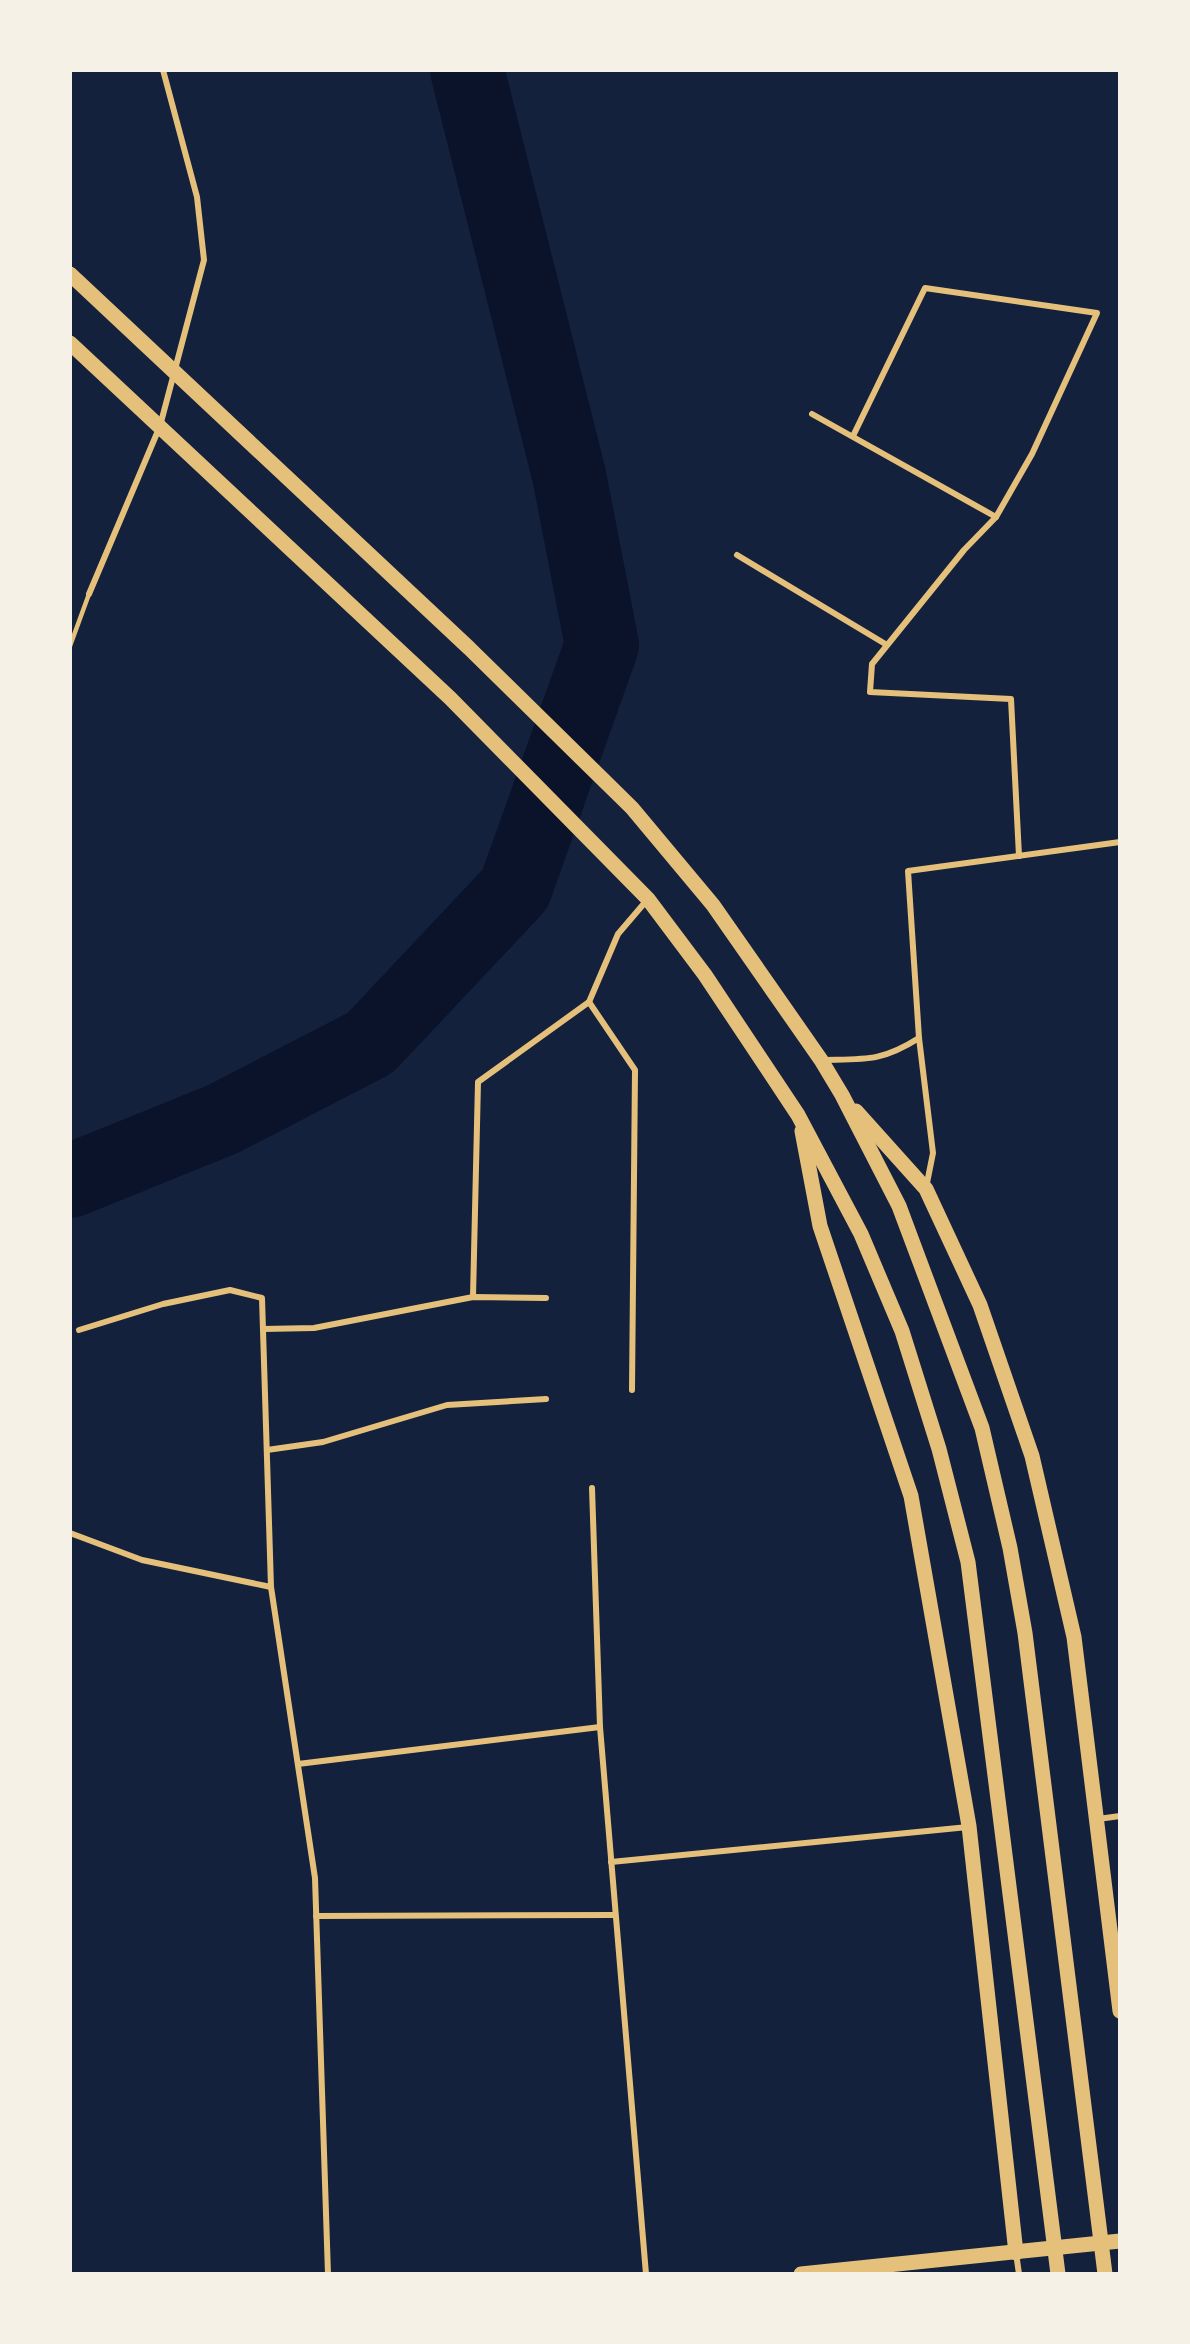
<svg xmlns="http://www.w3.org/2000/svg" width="1190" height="2344" font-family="'IBM Plex Sans',sans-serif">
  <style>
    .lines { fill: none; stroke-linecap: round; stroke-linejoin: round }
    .river { stroke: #0b132b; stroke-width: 74 }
    .service { stroke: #e5c07b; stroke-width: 4.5 }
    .minor { stroke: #e5c07b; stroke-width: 6 }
    .primary { stroke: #e5c07b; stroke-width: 15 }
  </style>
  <rect width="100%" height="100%" fill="#14213d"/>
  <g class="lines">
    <polyline class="river" points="70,1181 223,1119 370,1043 515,889 602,645 569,475 467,70"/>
    <polyline class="service" points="70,646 89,594"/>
    <g class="minor">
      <polyline points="812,414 996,517"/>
      <polyline points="853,436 925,288 1097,313 1032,454 996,517 964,550 872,664 870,692 1011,699 1019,856"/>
      <polyline points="737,555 887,645"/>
      <polyline points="89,594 160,426 204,260 197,197 163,70"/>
      <polyline points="589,1002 635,1070 632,1390"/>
      <path d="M822,1060c43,-1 59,2 97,-22"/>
      <polyline points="926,1188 933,1153 919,1038 908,871 1120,842"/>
      <polyline points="473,1297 478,1082 589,1002 618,934 647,900"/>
      <polyline points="263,1329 314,1328 473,1297 546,1298"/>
      <polyline points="79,1330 163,1304 230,1290 262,1298 271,1587 315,1878 328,2274"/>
      <polyline points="267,1450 323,1442 447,1405 546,1399"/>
      <polyline points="592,1488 600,1727 646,2274"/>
      <polyline points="70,1533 142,1560 271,1587"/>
      <polyline points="298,1764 600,1727"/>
      <polyline points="1098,1819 1120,1816"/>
      <polyline points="611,1862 968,1827"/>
      <polyline points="316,1916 615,1915"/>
      <polyline points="1016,2253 1019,2274"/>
    </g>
    <g class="primary">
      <polyline points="70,274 469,648 632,808 713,905 821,1060 842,1095 899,1206 982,1428 1010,1548 1025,1633 1105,2274"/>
      <polyline points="70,343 450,698 648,899 705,975 798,1115 861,1234 902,1331 939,1449 968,1562 1058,2274"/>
      <polyline points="856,1111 926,1189 980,1305 1032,1456 1074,1637 1120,2011"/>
      <polyline points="802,1131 820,1226 911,1496 969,1826 1016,2253"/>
      <polyline points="801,2274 1120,2241"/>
    </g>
  </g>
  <rect width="1190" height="2344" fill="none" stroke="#f6f1e7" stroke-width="144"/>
</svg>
